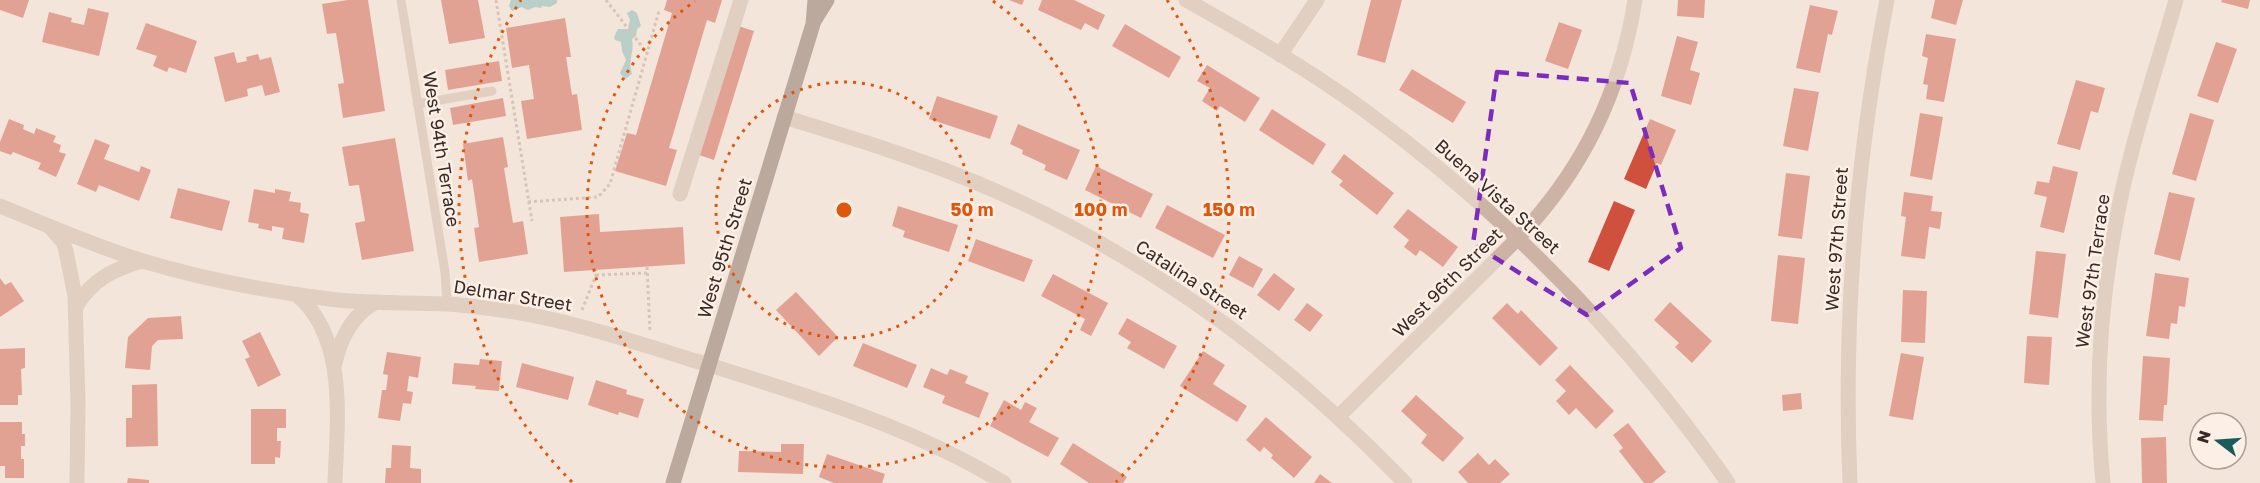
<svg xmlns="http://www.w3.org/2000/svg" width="2260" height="483" font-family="'Golos Text',sans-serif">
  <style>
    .water { fill: #76b3af }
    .building { fill: #cf503c }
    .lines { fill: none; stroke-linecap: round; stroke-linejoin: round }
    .path { stroke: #b89c8f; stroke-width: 3; stroke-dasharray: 3 3; stroke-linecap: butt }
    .service { stroke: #cdb3a5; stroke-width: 9 }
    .minor { stroke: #cdb3a5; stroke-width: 15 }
    .primary { stroke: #7b5f56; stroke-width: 15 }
    .marked { fill: none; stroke: #7b2cbf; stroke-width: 4.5; stroke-dasharray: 12 8; stroke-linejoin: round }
    .ring { fill: none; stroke: #df570d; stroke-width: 3; stroke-dasharray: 3 6 }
    .labels { text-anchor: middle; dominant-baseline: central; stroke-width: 5; stroke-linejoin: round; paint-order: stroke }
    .street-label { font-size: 18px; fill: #372a27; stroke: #fbefe6 }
    .centre { fill: #df570d; stroke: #fbefe6; stroke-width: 3 }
    .ring-label { font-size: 18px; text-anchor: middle; font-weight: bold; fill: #df570d; stroke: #fbefe6; stroke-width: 5; stroke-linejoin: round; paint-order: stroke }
  </style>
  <rect width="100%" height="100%" fill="#f3e5da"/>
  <g class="water">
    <polygon points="511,0 557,0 557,3 550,7 542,6 541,8 535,7 528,10 522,7 512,11 509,6"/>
    <path d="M632,10l5,3 4,13 -4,3 -1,7 -4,3c3,12 -5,22 0,35l-7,5 -5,-6 6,-13 -4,-9 -1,-9 -6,-2 -1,-3 4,-8h10l2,-9 -3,-7z"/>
  </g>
  <g class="building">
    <polygon points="0,0 29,0 23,18 0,10"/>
    <polygon points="348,0 368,0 385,111 343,118 338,84 344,83 336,33 327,34 322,4"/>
    <polygon points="441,0 478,0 485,38 449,44"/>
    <polygon points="667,0 722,0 715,23 707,20 669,148 677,150 666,186 615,171 627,133 636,135 672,13 664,10"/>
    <polygon points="1009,0 1024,0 1022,5"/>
    <polygon points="1042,0 1074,0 1105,15 1098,30 1085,23 1081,30 1038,10"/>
    <polygon points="1371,0 1402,0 1385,63 1357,55"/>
    <polygon points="1678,0 1705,0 1704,18 1677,16"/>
    <polygon points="1935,0 1963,0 1956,25 1931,18"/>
    <polygon points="2222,0 2250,0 2248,9 2221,2"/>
    <polygon points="1810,5 1838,11 1832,35 1828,34 1820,73 1796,68"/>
    <polygon points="88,8 109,13 99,56 42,42 49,12 72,18 71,22 84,25"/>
    <polygon points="565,18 571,57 566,57 572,95 577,94 582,130 527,139 521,101 534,99 529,65 512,68 506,28"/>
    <polygon points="1559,22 1582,30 1568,69 1545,61"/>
    <polygon points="146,23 197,41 186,73 169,67 167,72 153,66 157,56 136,49"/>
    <polygon points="1125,24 1181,57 1169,78 1112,46"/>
    <polygon points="738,26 754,31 714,160 699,155"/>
    <polygon points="1926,34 1956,39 1944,102 1926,99 1928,85 1923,84 1928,58 1922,56"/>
    <polygon points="1677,36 1698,42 1690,70 1700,73 1691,105 1661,96"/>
    <polygon points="2216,42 2237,49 2218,103 2197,96"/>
    <polygon points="234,52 237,63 247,61 246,57 258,54 260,60 271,57 280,92 265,96 262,85 247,89 248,96 225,102 214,57"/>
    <polygon points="499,61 502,81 448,90 445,70"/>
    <polygon points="1207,65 1260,98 1245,122 1220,106 1217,111 1202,101 1210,88 1197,81"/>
    <polygon points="1412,69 1466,102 1453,123 1399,90"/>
    <polygon points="2076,80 2105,88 2098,113 2091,111 2080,150 2057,144"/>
    <polygon points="1794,88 1819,92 1808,151 1783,146"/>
    <polygon points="937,96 998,116 990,139 929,119"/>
    <polygon points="503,98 506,116 453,125 450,108"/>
    <polygon points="1272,109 1326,144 1313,165 1259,130"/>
    <polygon points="1920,113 1943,117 1932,180 1910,176"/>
    <polygon points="2190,113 2214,120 2196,181 2172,174"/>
    <polygon points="9,119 24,125 23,129 34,134 36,128 56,136 53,142 61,145 59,152 66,154 56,177 38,169 41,163 13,152 11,155 0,151 0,142"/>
    <polygon points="1650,119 1676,130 1661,165 1657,163 1646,189 1624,179"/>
    <polygon points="1018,124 1080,150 1067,180 1044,170 1046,165 1022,154 1023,150 1010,144"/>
    <polygon points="503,137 508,167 504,168 513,223 523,221 528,254 479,262 474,228 479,227 472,179 468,181 463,144"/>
    <polygon points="395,138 414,251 362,260 355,223 365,221 359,185 349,186 342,147"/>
    <polygon points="95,139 110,145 104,159 139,172 141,166 151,170 139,201 99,185 96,192 77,184"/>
    <polygon points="1344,154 1394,193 1377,215 1339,185 1343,181 1331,172"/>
    <polygon points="1096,166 1153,194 1141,218 1085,190"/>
    <polygon points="2053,166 2078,172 2064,233 2040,227 2047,197 2034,194 2037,181 2049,183"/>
    <polygon points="1786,173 1810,176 1802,239 1778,236"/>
    <polygon points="178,188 230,201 222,231 170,218"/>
    <polygon points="254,189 275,193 275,189 291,192 289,201 301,203 300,212 309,214 304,243 282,239 284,228 272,226 272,231 258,228 259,224 248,222"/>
    <polygon points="1904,192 1933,196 1931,211 1942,212 1940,229 1929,227 1925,259 1901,256 1906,217 1901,216"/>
    <polygon points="2169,192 2195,198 2180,261 2154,254"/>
    <polygon points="1614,201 1635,210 1609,271 1588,262"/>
    <polygon points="1167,205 1225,235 1213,258 1155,228"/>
    <polygon points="898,206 958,225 949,252 903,237 905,231 892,226"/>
    <polygon points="1408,209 1458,247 1443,267 1420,250 1416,256 1404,247 1409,240 1393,227"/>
    <polygon points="599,214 600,232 683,227 685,264 564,272 560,217"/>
    <polygon points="976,239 1033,260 1024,282 968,261"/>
    <polygon points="2036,251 2066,254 2058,318 2029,314"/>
    <polygon points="1778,255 1805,258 1798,324 1771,321"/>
    <polygon points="1239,256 1263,269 1253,288 1229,275"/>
    <polygon points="1274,273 1295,289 1279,311 1257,295"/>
    <polygon points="2155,273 2189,278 2185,307 2179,306 2177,324 2171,323 2169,339 2146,336"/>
    <polygon points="1053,274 1108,303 1091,336 1080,330 1085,319 1041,296"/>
    <polygon points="0,278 5,285 11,282 24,301 0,317"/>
    <polygon points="1903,290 1927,291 1925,343 1901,342"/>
    <polygon points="796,292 838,337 819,356 776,310"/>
    <polygon points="1670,302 1712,341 1692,363 1675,347 1679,343 1654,320"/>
    <polygon points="1307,303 1323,315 1310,332 1294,320"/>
    <polygon points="1507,303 1518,314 1521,310 1558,348 1540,366 1492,318"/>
    <polygon points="181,316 183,339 158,340 152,346 150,370 125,368 128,337 148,318"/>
    <polygon points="1127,318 1177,346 1164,369 1127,348 1131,342 1118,334"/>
    <polygon points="260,332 281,375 258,387 245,359 250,357 242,341"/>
    <polygon points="2027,336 2052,337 2049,385 2024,383"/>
    <polygon points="863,343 917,365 907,388 853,366"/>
    <polygon points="25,348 25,368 21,369 22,395 18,395 18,405 0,405 0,349"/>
    <polygon points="1203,351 1225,365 1213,384 1247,406 1237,422 1180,386"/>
    <polygon points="387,352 421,357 418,378 409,376 407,391 413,392 411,404 403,403 400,421 378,418 382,390 386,390 388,375 383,374"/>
    <polygon points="1901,353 1924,357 1913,420 1889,416"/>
    <polygon points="2143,356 2170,358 2167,405 2164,405 2163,421 2139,420"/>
    <polygon points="480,359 502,361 499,391 475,389 476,386 452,384 454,363 479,365"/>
    <polygon points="522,363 574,377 568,400 516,387"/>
    <polygon points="1570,365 1614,411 1596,429 1576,408 1569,415 1556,401 1566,391 1555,380"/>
    <polygon points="931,368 947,375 950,369 968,376 965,383 989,393 979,418 942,403 945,396 923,387"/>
    <polygon points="596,380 627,390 626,394 644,399 638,418 619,412 618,415 588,405"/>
    <polygon points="157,384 158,446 126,447 126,418 132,418 132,385"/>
    <polygon points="1801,393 1802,409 1783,411 1782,395"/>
    <polygon points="1416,395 1464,438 1443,462 1421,443 1427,435 1401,411"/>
    <polygon points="1004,400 1021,410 1025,402 1037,408 1029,422 1059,438 1048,457 990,426"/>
    <polygon points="251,409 286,409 286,428 277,428 277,441 281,441 280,458 275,457 275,464 251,464"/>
    <polygon points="1266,417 1312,457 1294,478 1271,458 1273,455 1264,447 1260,452 1246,440"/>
    <polygon points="0,422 22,422 22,434 25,434 25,446 21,446 21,459 24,459 24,478 5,478 5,466 0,466"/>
    <polygon points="1628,423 1666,472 1652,483 1644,483 1619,451 1623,448 1613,435"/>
    <polygon points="2166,437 2167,483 2142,483 2141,438"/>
    <polygon points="1073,443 1127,477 1123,483 1089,483 1060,464"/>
    <polygon points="781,444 804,444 803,474 738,472 739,451 781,452"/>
    <polygon points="392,445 411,446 410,468 421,469 421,483 385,483 386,468 391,468"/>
    <polygon points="1478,453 1489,465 1495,459 1510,474 1500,483 1468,483 1458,472"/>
    <polygon points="827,454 885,474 882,483 834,483 819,477"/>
    <polygon points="1320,474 1332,483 1314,483"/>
    <polygon points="128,478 149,480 149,483 127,483"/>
  </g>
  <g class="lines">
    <g class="path">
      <polyline points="496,0 532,221"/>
      <polyline points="606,0 647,53"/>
      <polyline points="528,202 598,197 610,184 659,11"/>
      <polyline points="647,267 650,331"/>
      <polyline points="596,275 647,273"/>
      <polyline points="582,310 596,275 596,270"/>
    </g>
    <g class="service">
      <polyline points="401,0 445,272 447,304"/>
      <polyline points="417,104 492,91"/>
    </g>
    <g class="minor">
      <path d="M1186,0c61,34 122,69 178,110 112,82 212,178 299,286 22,28 45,57 65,87"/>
      <polyline points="1280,55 1317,0"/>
      <path d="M784,117c61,19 122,37 181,61 168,68 315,175 440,305"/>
      <polyline points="680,194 741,0"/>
      <path d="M0,206c47,19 94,40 143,55 60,18 123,30 186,38 38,5 77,3 116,5 20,1 42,4 63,7 64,10 126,31 188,50 106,33 213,64 308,122"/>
      <polyline points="51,228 63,242 66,251 75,296 78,403 77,483"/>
      <path d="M297,295c51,43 40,127 38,188"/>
      <path d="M76,307c15,-27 38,-38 66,-46"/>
      <path d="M335,363c6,-26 18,-49 41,-61"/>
      <path d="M1338,417l180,-179c65,-68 102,-145 117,-238"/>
      <path d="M1850,483c-7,-162 6,-324 37,-483"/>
      <path d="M2103,483c-8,-83 -4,-168 11,-250 13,-79 40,-156 62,-233"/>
    </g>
    <g class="primary">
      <polyline points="814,21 827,0"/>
      <polyline points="673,483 813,24 815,0"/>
    </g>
  </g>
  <path d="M0 0H2260V483H0ZM1497,72l133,11 51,165 -94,67 -114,-71z" fill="#f3e5da" fill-opacity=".55" fill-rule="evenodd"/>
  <path class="marked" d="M1497,72l133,11 51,165 -94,67 -114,-71z"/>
  <g class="ring">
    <circle cx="844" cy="210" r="128"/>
    <path d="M993 1A257 257 0 1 1 695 1"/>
    <path d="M572 482A385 385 0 0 1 521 0M1167 0A385 385 0 0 1 1116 482"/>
  </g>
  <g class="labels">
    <g class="street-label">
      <text transform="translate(442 149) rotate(81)">West 94th Terrace</text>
      <text transform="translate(1498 196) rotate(42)">Buena Vista Street</text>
      <text transform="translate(1836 239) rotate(-86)">West 97th Street</text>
      <text transform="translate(724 248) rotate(-73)">West 95th Street</text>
      <text transform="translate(2092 271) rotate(-82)">West 97th Terrace</text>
      <text transform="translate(1192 279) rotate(33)">Catalina Street</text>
      <text transform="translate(1447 282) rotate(-45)">West 96th Street</text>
      <text transform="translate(513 295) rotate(9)">Delmar Street</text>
    </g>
  </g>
  <circle cx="844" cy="210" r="9" class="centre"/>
  <g class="ring-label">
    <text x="972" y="216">50 m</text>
    <text x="1101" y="216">100 m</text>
    <text x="1229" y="216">150 m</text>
  </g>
  <g transform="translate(2218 441) rotate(287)"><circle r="28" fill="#fbefe6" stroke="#ada09a" stroke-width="1.5"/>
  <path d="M0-4.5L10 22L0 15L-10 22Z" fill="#195c5a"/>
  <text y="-9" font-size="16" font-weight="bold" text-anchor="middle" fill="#372a27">N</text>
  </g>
</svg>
